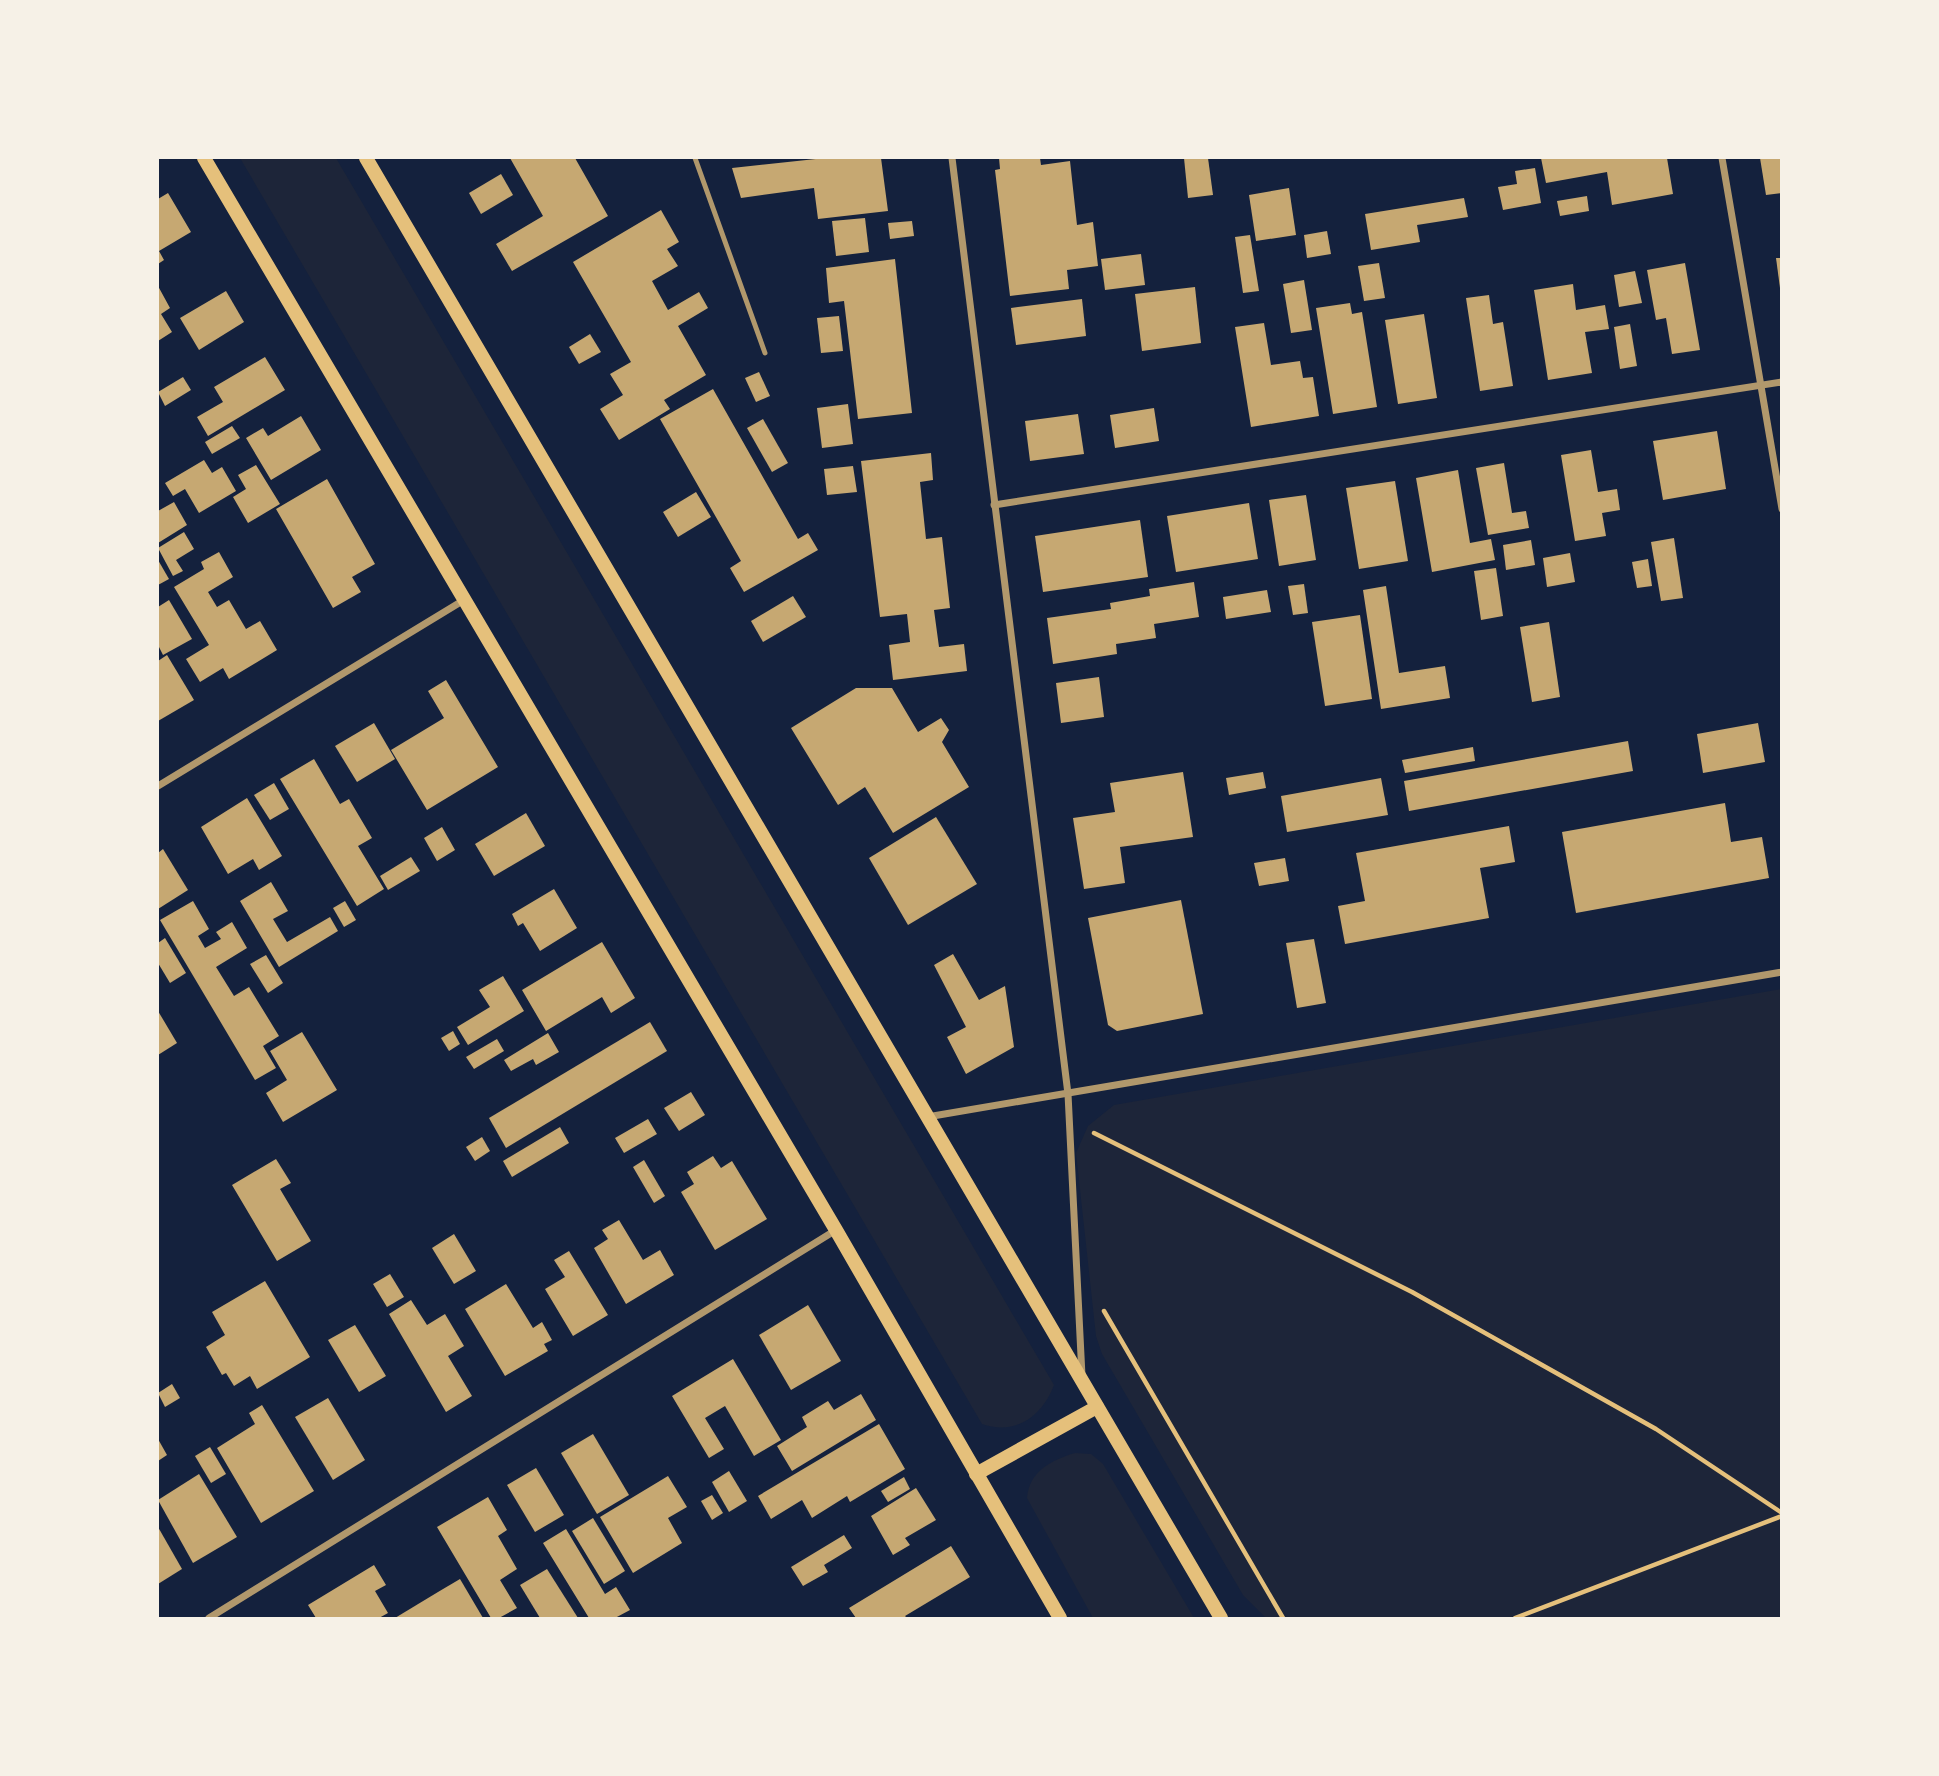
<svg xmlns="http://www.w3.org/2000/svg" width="1939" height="1776" font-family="'Work Sans',sans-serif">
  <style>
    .green { fill: #1d2539 }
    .building { fill: #c6a872 }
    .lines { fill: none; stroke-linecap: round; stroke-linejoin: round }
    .path { stroke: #e5c07b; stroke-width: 4.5 }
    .service { stroke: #b1986c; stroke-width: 5 }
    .minor { stroke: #b1986c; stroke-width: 7 }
    .secondary { stroke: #e5c07b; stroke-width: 14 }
  </style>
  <rect width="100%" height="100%" fill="#14213d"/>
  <g class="green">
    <path d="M240,158h96l718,1227c-11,30 -38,51 -72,39z"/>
    <polygon points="1781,989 1781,1618 1266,1618 1243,1595 1102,1354 1096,1336 1076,1153 1088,1126 1114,1105"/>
    <path d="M1075,1453l16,1 12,10 91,154h-101l-66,-120c2,-27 25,-38 48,-45z"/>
  </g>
  <g class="building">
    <polygon points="510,158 575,158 608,216 512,271 496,244 543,216"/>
    <polygon points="881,158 888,211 818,219 814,188 741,198 732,168 825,158"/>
    <polygon points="999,158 1040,158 1041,165 1070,161 1077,225 1093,222 1098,266 1067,270 1069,289 1010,296 995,170 1000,169"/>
    <polygon points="1184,158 1208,158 1213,195 1188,198"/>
    <polygon points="1541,158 1667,158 1673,194 1612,205 1607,172 1546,183"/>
    <polygon points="1760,158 1782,158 1782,193 1766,195"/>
    <polygon points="1535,168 1541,203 1503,210 1498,187 1517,184 1515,171"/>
    <polygon points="501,174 513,195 481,214 469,193"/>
    <polygon points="1289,188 1296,235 1256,241 1249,195"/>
    <polygon points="168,193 191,232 159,251 164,260 158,264 158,199"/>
    <polygon points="1587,196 1589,211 1560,216 1557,201"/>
    <polygon points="1464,198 1468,217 1417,225 1420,242 1371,250 1365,214"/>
    <polygon points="661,210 679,242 667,249 678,266 652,281 668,310 699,292 708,308 678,326 706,375 664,400 670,409 619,440 600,409 623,395 610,374 631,362 573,262"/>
    <polygon points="865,218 869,252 836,256 832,221"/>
    <polygon points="912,221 914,236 890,239 888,223"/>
    <polygon points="1327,231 1331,254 1307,258 1304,235"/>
    <polygon points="1250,235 1259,291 1243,293 1235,237"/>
    <polygon points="1141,254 1145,285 1105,290 1101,259"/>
    <polygon points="1776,258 1782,258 1782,287 1780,288"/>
    <polygon points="895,259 912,413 858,419 844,301 829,303 826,268"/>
    <polygon points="1379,263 1385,298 1364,301 1358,266"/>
    <polygon points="1685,263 1700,350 1672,354 1666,318 1656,320 1647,270"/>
    <polygon points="1635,271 1642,303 1619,307 1614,275"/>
    <polygon points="1304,280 1312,330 1291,333 1283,284"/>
    <polygon points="1573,284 1576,310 1605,305 1609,329 1585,332 1592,373 1548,380 1534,290"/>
    <polygon points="158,286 170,308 161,314 172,332 158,341"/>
    <polygon points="1195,287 1201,343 1142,351 1135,294"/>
    <polygon points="226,291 244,322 199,350 180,318"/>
    <polygon points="1489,295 1493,324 1503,322 1513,386 1480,391 1466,298"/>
    <polygon points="1082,299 1086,336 1016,345 1011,308"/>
    <polygon points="1350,303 1352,314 1362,312 1377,407 1333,414 1316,308"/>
    <polygon points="1424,314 1437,398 1398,404 1385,320"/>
    <polygon points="839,316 843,351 821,353 817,318"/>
    <polygon points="1264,323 1271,365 1300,361 1303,378 1313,377 1319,416 1251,427 1235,327"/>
    <polygon points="1630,324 1637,366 1620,369 1614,327"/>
    <polygon points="590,334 601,352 579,364 569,347"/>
    <polygon points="265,357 285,390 208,436 197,417 223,402 214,387"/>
    <polygon points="759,372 770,396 756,402 745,378"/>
    <polygon points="183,377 191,390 165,406 158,392"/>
    <polygon points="713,389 798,539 808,533 818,550 744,592 730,568 741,561 660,419"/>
    <polygon points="848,404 853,444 822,448 817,408"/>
    <polygon points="1154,408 1159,441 1115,448 1110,415"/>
    <polygon points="1078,414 1084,454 1030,461 1025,421"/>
    <polygon points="301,416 321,450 271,480 246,438 263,428 268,436"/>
    <polygon points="763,419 788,463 772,472 747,428"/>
    <polygon points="232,426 240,438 212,454 205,442"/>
    <polygon points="1717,431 1726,489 1663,500 1653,441"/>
    <polygon points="1591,450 1598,492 1617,489 1620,510 1602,513 1606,536 1575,541 1561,455"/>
    <polygon points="931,453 933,480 920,482 926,539 942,537 950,608 934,610 939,647 964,644 967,671 893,680 889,645 910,642 907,614 880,617 861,461"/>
    <polygon points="204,460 212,473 222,467 236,491 199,513 185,489 173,496 165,483"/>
    <polygon points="1504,463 1512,513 1526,511 1529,528 1488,535 1476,468"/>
    <polygon points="256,465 280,504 248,523 233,497 246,489 238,475"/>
    <polygon points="853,466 857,492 827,495 824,469"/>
    <polygon points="1458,470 1470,543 1491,539 1495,560 1432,572 1416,478"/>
    <polygon points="327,479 375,564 352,577 361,592 333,608 276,509"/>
    <polygon points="1395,481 1408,561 1359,569 1346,488"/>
    <polygon points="696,492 711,517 678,537 663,512"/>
    <polygon points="1306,495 1316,560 1279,566 1269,500"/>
    <polygon points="174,502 187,525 158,543 158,511"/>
    <polygon points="1249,503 1258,559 1176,572 1167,516"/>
    <polygon points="1140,520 1148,577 1043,592 1035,536"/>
    <polygon points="184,532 194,549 176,560 183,571 173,576 158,548"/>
    <polygon points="1674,538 1683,598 1661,601 1651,542"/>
    <polygon points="1531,540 1535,565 1506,570 1503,545"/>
    <polygon points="219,552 233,577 208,592 217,607 229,600 246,629 260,621 277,650 229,679 223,668 200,682 186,659 209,645 174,587 204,569 201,562"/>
    <polygon points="1570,553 1575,582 1547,587 1543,558"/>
    <polygon points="1648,559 1652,586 1637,588 1632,562"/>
    <polygon points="158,560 169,579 158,585"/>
    <polygon points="1496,568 1503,616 1481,620 1474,571"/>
    <polygon points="1194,582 1199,617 1154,624 1156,638 1116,644 1117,654 1053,664 1047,618 1111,609 1110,603 1150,596 1149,589"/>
    <polygon points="1304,584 1308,613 1293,615 1288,586"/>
    <polygon points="1386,586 1399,673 1445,666 1450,698 1381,709 1363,590"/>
    <polygon points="1267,590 1271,612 1226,619 1223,597"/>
    <polygon points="793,596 806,617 763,642 751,621"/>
    <polygon points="169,600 192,639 163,655 158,645 158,607"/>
    <polygon points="1360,615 1372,699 1325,706 1312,622"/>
    <polygon points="1549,622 1560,697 1532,702 1520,627"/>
    <polygon points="167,655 194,700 158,721 158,661"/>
    <polygon points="1099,677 1104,717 1061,723 1056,683"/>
    <polygon points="446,680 498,767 427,810 391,750 444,718 428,691"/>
    <polygon points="856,688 892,688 918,732 941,718 949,730 942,742 969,787 893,833 865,787 838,805 791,728"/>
    <polygon points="374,723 395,759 357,782 335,746"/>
    <polygon points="1758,723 1765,762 1703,773 1697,734"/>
    <polygon points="1628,741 1633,771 1409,811 1404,781"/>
    <polygon points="1473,747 1475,761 1405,773 1402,760"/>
    <polygon points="314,759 340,804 349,799 372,838 358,846 384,889 357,906 280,779"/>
    <polygon points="1183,772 1193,837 1120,847 1125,883 1084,889 1073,818 1115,812 1110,783"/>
    <polygon points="1263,772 1266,788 1229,795 1226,778"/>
    <polygon points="1381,778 1388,815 1287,832 1281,796"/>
    <polygon points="274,783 289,809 270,820 254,795"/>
    <polygon points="247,798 282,856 259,870 253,859 228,874 201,827"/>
    <polygon points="1725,803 1731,842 1762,837 1769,878 1576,913 1562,832"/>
    <polygon points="526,813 545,846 494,876 475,844"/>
    <polygon points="936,817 977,884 908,925 869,858"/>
    <polygon points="1509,826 1515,862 1480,868 1489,918 1345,944 1338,906 1365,901 1356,853"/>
    <polygon points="442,827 455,850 437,861 424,838"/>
    <polygon points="163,849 188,890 158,909 158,853"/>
    <polygon points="411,857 420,871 388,890 380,876"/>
    <polygon points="1285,858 1289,881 1259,886 1254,863"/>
    <polygon points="271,882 288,911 273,919 287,942 330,917 338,931 279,967 240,901"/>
    <polygon points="554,889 577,928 540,951 523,923 518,926 512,914"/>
    <polygon points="1181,900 1203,1014 1117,1031 1108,1025 1088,918"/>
    <polygon points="193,901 209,929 198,936 205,948 221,939 216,932 232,922 247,948 216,967 234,996 249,987 279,1036 263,1046 276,1068 255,1080 160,920"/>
    <polygon points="345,901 356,920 344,927 333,908"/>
    <polygon points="165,938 186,973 170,983 158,963 158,943"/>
    <polygon points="1314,939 1326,1003 1297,1008 1286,943"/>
    <polygon points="602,942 635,998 611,1013 602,997 546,1031 522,990"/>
    <polygon points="953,954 979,1000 1005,986 1014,1047 966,1074 947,1037 966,1027 934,965"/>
    <polygon points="266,955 283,983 268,993 250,964"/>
    <polygon points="503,976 524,1011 468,1045 457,1027 490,1007 479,990"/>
    <polygon points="158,1011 177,1043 158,1055"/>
    <polygon points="650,1022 667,1051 506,1148 489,1118"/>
    <polygon points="453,1031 460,1044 449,1051 441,1038"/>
    <polygon points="302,1032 337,1090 283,1122 266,1093 287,1080 270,1051"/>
    <polygon points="548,1033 559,1052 536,1065 533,1059 511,1071 504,1060"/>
    <polygon points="497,1039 504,1051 474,1069 466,1057"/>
    <polygon points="691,1092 705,1115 679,1131 664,1108"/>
    <polygon points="648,1119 657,1134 624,1153 615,1138"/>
    <polygon points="560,1127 569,1143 512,1177 503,1161"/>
    <polygon points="482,1137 490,1151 475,1161 466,1147"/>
    <polygon points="713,1156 721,1168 732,1161 767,1219 715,1250 681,1192 694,1184 687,1172"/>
    <polygon points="276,1159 291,1183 280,1189 311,1241 277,1261 232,1185"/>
    <polygon points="644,1160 665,1196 654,1203 633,1167"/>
    <polygon points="619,1220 643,1260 660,1250 674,1275 626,1304 594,1248 608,1239 602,1230"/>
    <polygon points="454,1234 476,1271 454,1284 432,1248"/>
    <polygon points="569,1251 608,1315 573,1336 545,1289 565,1277 554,1260"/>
    <polygon points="390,1274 404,1297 387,1307 373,1284"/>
    <polygon points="265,1281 310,1357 257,1389 250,1376 234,1386 226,1373 222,1375 206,1347 225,1335 212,1312"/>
    <polygon points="506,1284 533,1328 542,1322 552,1340 544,1344 548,1351 505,1376 465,1309"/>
    <polygon points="411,1300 427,1325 445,1314 464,1346 448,1356 472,1396 446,1412 389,1314"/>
    <polygon points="808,1305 841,1361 791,1390 759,1335"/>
    <polygon points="355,1325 386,1376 359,1392 328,1340"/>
    <polygon points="733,1359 781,1440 754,1456 725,1406 705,1418 724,1449 709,1458 672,1396"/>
    <polygon points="172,1384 180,1398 165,1407 158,1393"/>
    <polygon points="861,1394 876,1420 792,1471 777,1446 807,1427 802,1417 828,1401 834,1410"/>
    <polygon points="328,1398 365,1460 333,1480 295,1417"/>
    <polygon points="262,1405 314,1491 261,1523 217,1448 255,1424 249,1413"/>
    <polygon points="879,1424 905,1469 850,1502 847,1496 812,1518 802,1500 771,1519 758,1496"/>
    <polygon points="593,1434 629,1495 597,1514 561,1453"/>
    <polygon points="158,1439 167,1455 158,1461"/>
    <polygon points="210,1447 226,1474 211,1483 195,1456"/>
    <polygon points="536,1468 564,1515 535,1532 507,1485"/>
    <polygon points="729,1471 747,1501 729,1512 712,1482"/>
    <polygon points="199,1474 237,1537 193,1563 158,1500"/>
    <polygon points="668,1476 687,1507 668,1518 682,1543 633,1573 600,1517"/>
    <polygon points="904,1477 910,1489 888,1502 881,1491"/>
    <polygon points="916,1488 936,1520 905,1538 910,1545 893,1555 871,1516"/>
    <polygon points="712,1495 723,1513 712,1520 701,1501"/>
    <polygon points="488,1497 507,1530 498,1536 517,1569 500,1580 517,1608 499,1618 491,1618 437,1527"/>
    <polygon points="593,1518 625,1571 604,1584 572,1531"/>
    <polygon points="158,1527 182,1569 158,1584"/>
    <polygon points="566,1529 605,1594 616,1587 630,1610 615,1618 589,1618 543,1543"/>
    <polygon points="844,1535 852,1548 824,1565 828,1572 803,1586 791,1567"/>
    <polygon points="951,1546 970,1577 905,1616 907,1618 856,1618 849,1608"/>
    <polygon points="374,1565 386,1585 375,1591 388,1613 379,1618 316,1618 308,1605"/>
    <polygon points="547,1569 578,1618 540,1618 520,1585"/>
    <polygon points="460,1579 483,1618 395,1618 438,1592"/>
  </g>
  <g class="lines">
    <g class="path">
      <polyline points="1094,1133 1412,1292 1656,1429 1782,1513"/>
      <polyline points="1104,1311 1283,1618"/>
      <polyline points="1515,1618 1782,1516"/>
    </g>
    <polyline class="service" points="695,158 765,353"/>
    <g class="minor">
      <polyline points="952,158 1068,1094 1082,1376"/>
      <polyline points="1722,158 1782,509"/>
      <polyline points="994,505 1782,382"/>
      <polyline points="158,786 464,600"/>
      <polyline points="927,1117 1782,972"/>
      <polyline points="209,1618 836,1230"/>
    </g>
    <g class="secondary">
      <polyline points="204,158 836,1230 1060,1618"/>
      <polyline points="366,158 1221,1618"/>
      <polyline points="976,1474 1097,1407"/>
    </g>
  </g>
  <rect width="1939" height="1776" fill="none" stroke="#f6f1e7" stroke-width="318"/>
</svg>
